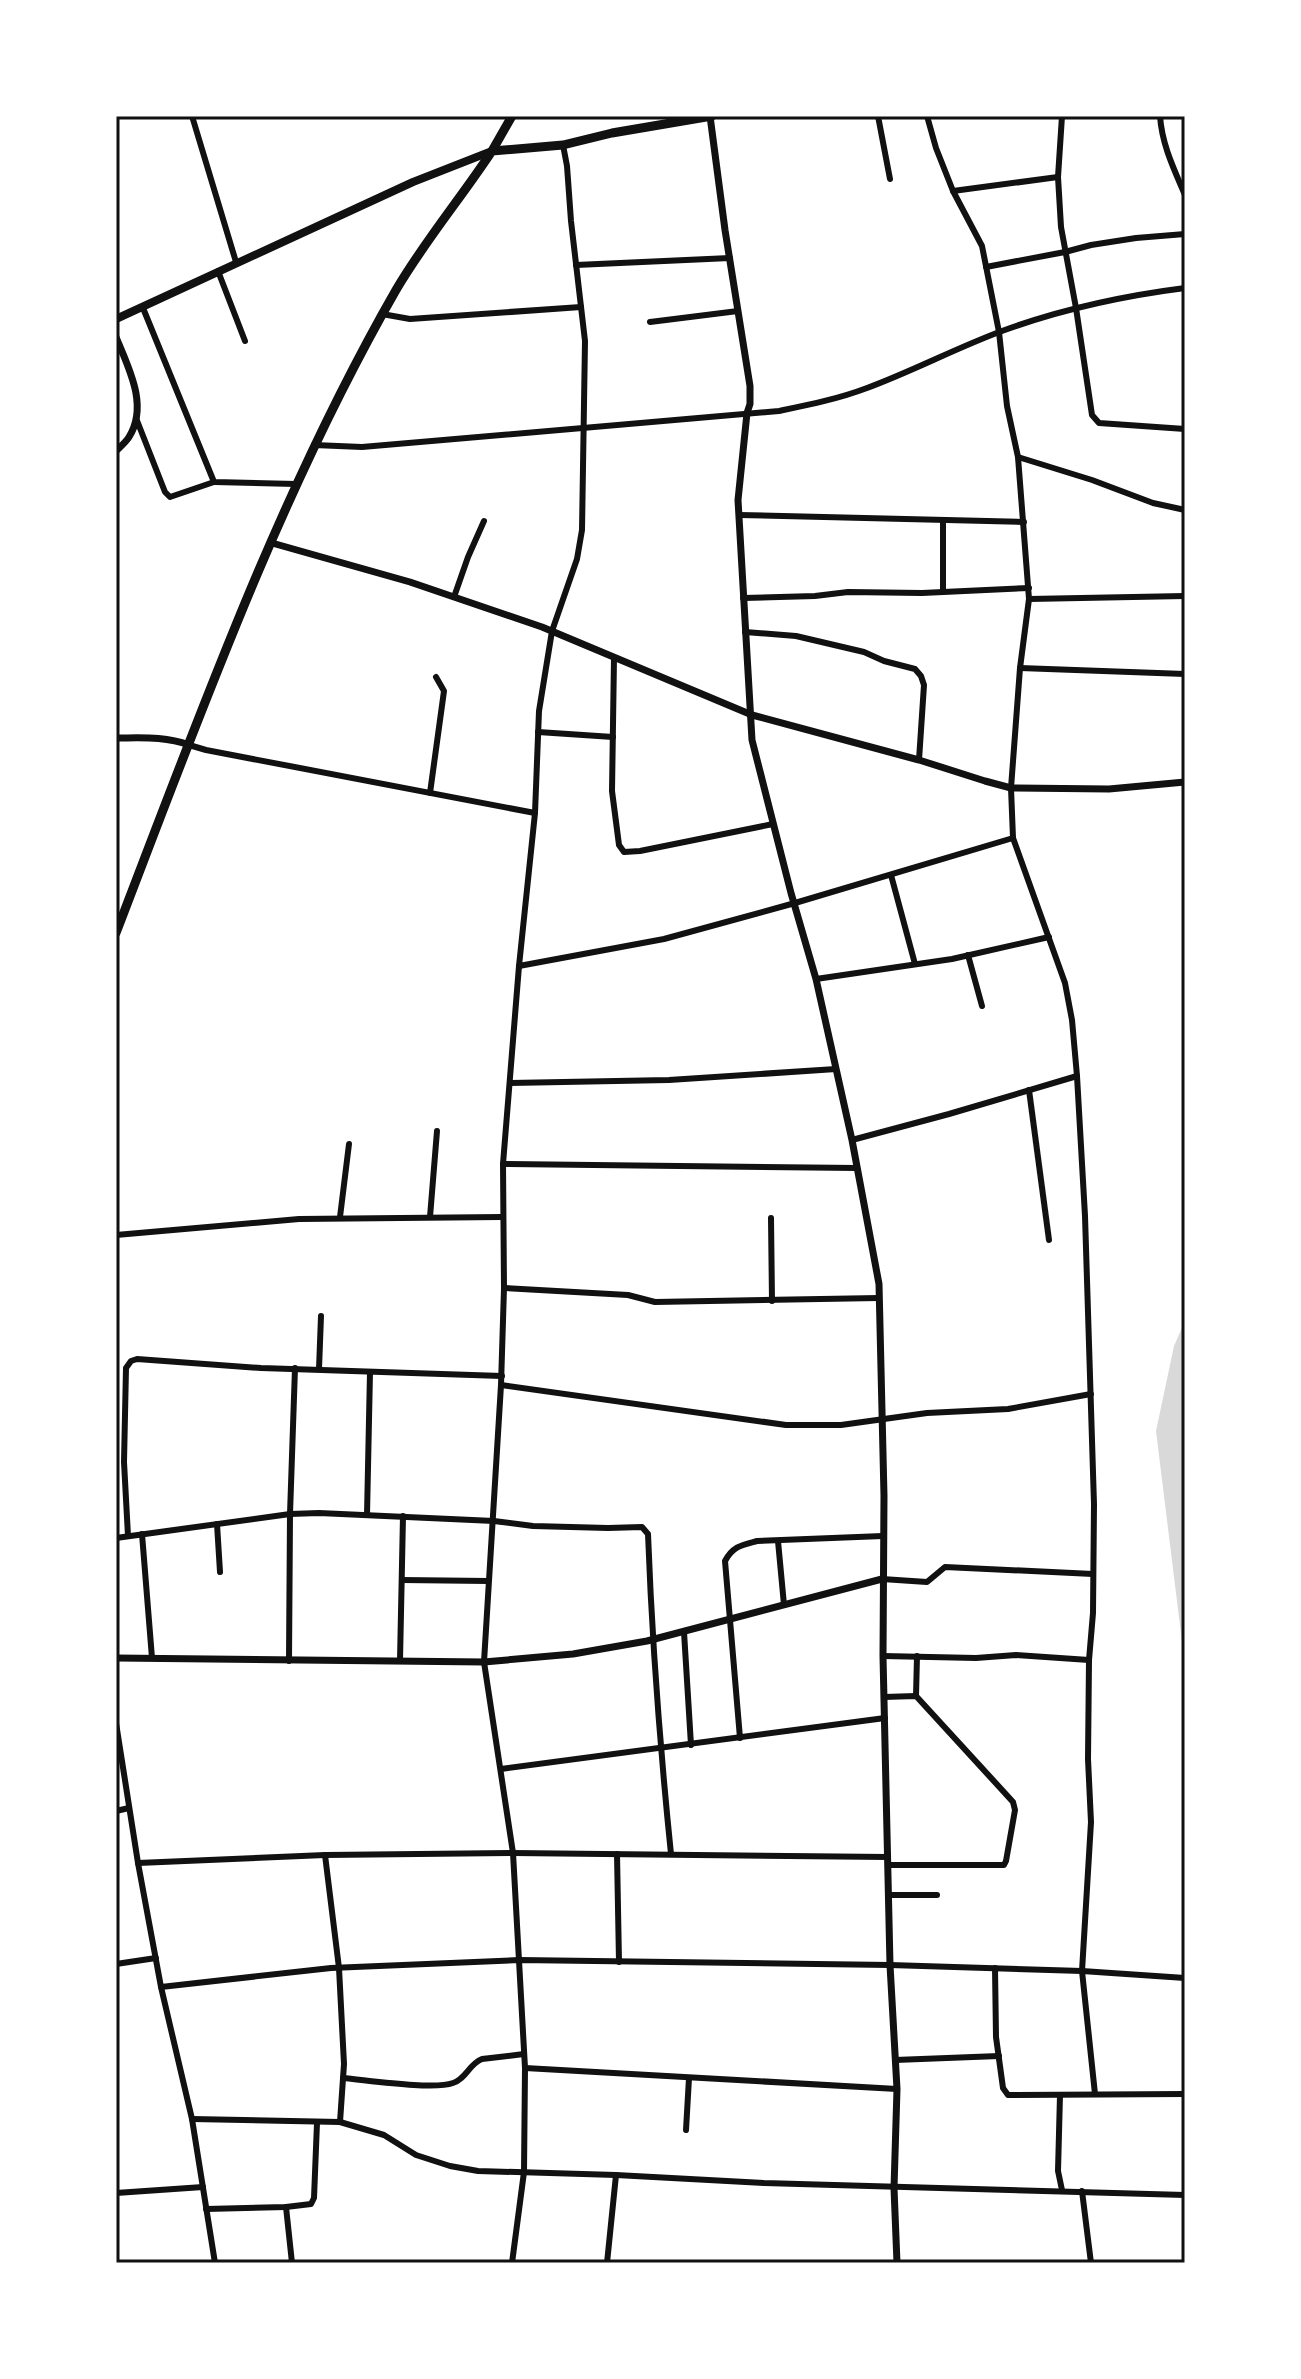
<svg xmlns="http://www.w3.org/2000/svg" width="1301" height="2379" font-family="'Work Sans',sans-serif">
  <style>
    .water { fill: #d9d9d9 }
    .lines { fill: none; stroke-linecap: round; stroke-linejoin: round }
    .minor { stroke: #111; stroke-width: 6 }
    .tertiary { stroke: #111; stroke-width: 7 }
    .secondary { stroke: #111; stroke-width: 8 }
    .primary { stroke: #111; stroke-width: 9 }
    .trunk { stroke: #111; stroke-width: 9 }
    .neatline { fill: none; stroke: #111; stroke-width: 3 }
  </style>
  <rect width="100%" height="100%" fill="#fff"/>
  <polygon class="water" points="1185,1321 1185,1666 1156,1431 1174,1346"/>
  <g class="lines">
    <g class="minor">
      <polyline points="192,116 236,262"/>
      <polyline points="878,116 890,179"/>
      <polyline points="927,116 936,148 953,191 982,246 999,332 1007,406 1018,457 1029,599 1020,668 1011,788 1013,838 1065,983 1072,1020 1077,1076 1085,1216 1094,1504 1093,1613 1089,1660 1088,1759 1091,1822 1082,1971 1095,2094"/>
      <polyline points="1062,116 1058,177 1061,227 1076,308 1092,415 1099,423 1185,429"/>
      <path d="M1160,116c2,29 14,53 25,79"/>
      <polyline points="953,191 1058,177"/>
      <polyline points="576,265 730,258"/>
      <polyline points="986,267 1065,252 1091,245 1136,238 1185,234"/>
      <polyline points="218,271 245,341"/>
      <polyline points="143,308 214,482 296,484"/>
      <polyline points="382,314 410,319 581,307"/>
      <polyline points="650,322 738,311"/>
      <polyline points="136,418 165,492 170,497 214,482"/>
      <path d="M314,445l48,2 417,-36c29,-6 59,-12 88,-23 46,-17 89,-40 135,-57 60,-22 120,-35 183,-43"/>
      <polyline points="1018,457 1092,480 1153,503 1185,510"/>
      <polyline points="739,515 1024,522"/>
      <polyline points="943,591 943,520"/>
      <polyline points="454,597 468,557 484,521"/>
      <polyline points="743,598 815,596 848,592 922,593 1029,588"/>
      <polyline points="1029,599 1185,596"/>
      <polyline points="745,632 796,636 864,652 884,661 915,669 921,676 924,685 919,760"/>
      <polyline points="614,658 612,791 619,845 624,852 640,851 773,824"/>
      <polyline points="1020,668 1185,674"/>
      <polyline points="538,732 613,737"/>
      <polyline points="189,745 206,750 535,813"/>
      <polyline points="430,793 444,691 436,677"/>
      <polyline points="891,875 915,964"/>
      <polyline points="968,955 982,1006"/>
      <polyline points="519,966 664,939 795,903 1013,838"/>
      <polyline points="816,979 952,959 1049,937"/>
      <polyline points="510,1083 669,1080 836,1069"/>
      <polyline points="1029,1090 1049,1240"/>
      <polyline points="852,1140 949,1114 1077,1076"/>
      <polyline points="503,1164 857,1168"/>
      <polyline points="340,1217 349,1144"/>
      <polyline points="430,1217 437,1131"/>
      <polyline points="771,1218 772,1301"/>
      <polyline points="116,1235 299,1219 502,1217"/>
      <polyline points="504,1288 628,1295 655,1302 879,1298"/>
      <polyline points="319,1369 321,1316"/>
      <polyline points="501,1385 786,1425 841,1425 927,1413 1008,1409 1091,1394"/>
      <polyline points="367,1515 370,1372"/>
      <polyline points="217,1524 220,1572"/>
      <polyline points="142,1534 152,1658"/>
      <polyline points="128,1536 124,1462 126,1368 131,1361 137,1359 261,1368 502,1376"/>
      <path d="M116,1538l174,-24 29,-1 175,8 39,5 75,2 34,-1 6,7c4,107 12,213 23,320"/>
      <polyline points="778,1541 784,1605"/>
      <polyline points="882,1579 927,1582 945,1567 1093,1574"/>
      <polyline points="402,1580 488,1581"/>
      <polyline points="684,1632 691,1745"/>
      <polyline points="883,1656 976,1658 1016,1655 1089,1660"/>
      <polyline points="289,1661 290,1514 295,1368"/>
      <polyline points="400,1661 403,1516"/>
      <polyline points="916,1696 917,1656"/>
      <polyline points="884,1697 916,1696 1003,1791 1013,1802 1015,1810 1006,1861 1004,1865 888,1865"/>
      <polyline points="116,1723 138,1863 161,1987 192,2119 215,2263"/>
      <path d="M740,1738l-15,-177c8,-15 17,-16 32,-20l126,-5"/>
      <polyline points="501,1769 885,1718"/>
      <polyline points="116,1811 129,1808"/>
      <polyline points="617,1854 619,1962"/>
      <polyline points="325,1855 339,1968 344,2064 340,2122"/>
      <polyline points="138,1863 325,1855 513,1853 888,1857"/>
      <polyline points="889,1895 937,1895"/>
      <polyline points="116,1964 156,1958"/>
      <polyline points="995,1968 996,2037 1003,2088 1008,2095 1185,2094"/>
      <polyline points="161,1987 331,1968 519,1960 890,1965 1082,1971 1185,1978"/>
      <polyline points="895,2060 999,2056"/>
      <polyline points="525,2068 897,2089"/>
      <path d="M343,2078c24,2 90,12 110,5 13,-4 16,-19 29,-24l42,-5"/>
      <polyline points="1060,2095 1058,2171 1062,2190"/>
      <polyline points="192,2119 340,2122 384,2135 416,2155 450,2166 478,2171 616,2175 764,2183 1185,2195"/>
      <polyline points="686,2130 689,2078"/>
      <polyline points="1082,2191 1091,2263"/>
      <polyline points="116,2193 203,2187"/>
      <polyline points="286,2207 292,2263"/>
      <polyline points="206,2209 286,2207 311,2204 314,2198 317,2123"/>
      <polyline points="512,2263 524,2172 525,2068 513,1853 484,1662 501,1385 504,1288 503,1164 519,966 535,813 539,711 552,631 577,559 582,530 585,341 571,221 567,166 563,145"/>
      <polyline points="607,2263 616,2175"/>
    </g>
    <g class="tertiary">
      <polyline points="710,116 725,230 750,386 750,404 747,413 738,500 752,740 791,893 816,979 852,1140 879,1284 884,1496 883,1656 890,1965 897,2089 894,2188 897,2263"/>
      <path d="M116,337c12,30 33,68 13,100 -3,5 -9,10 -13,14"/>
      <polyline points="272,543 410,582 542,627 752,715 919,760 985,781 1011,788 1109,789 1185,782"/>
      <path d="M116,738c25,0 49,-2 73,7"/>
      <polyline points="116,1658 484,1662 573,1654 647,1641 882,1579"/>
    </g>
    <polyline class="secondary" points="116,319 413,182 492,151"/>
    <polyline class="primary" points="492,151 512,116"/>
    <path class="trunk" d="M116,933c83,-216 164,-441 280,-643 28,-48 65,-92 96,-139l71,-6 49,-12 100,-17"/>
  </g>
  <rect width="1301" height="2379" fill="none" stroke="#ffffff" stroke-width="236"/>
  <rect x="118" y="118" width="1065" height="2143" class="neatline"/>
</svg>
